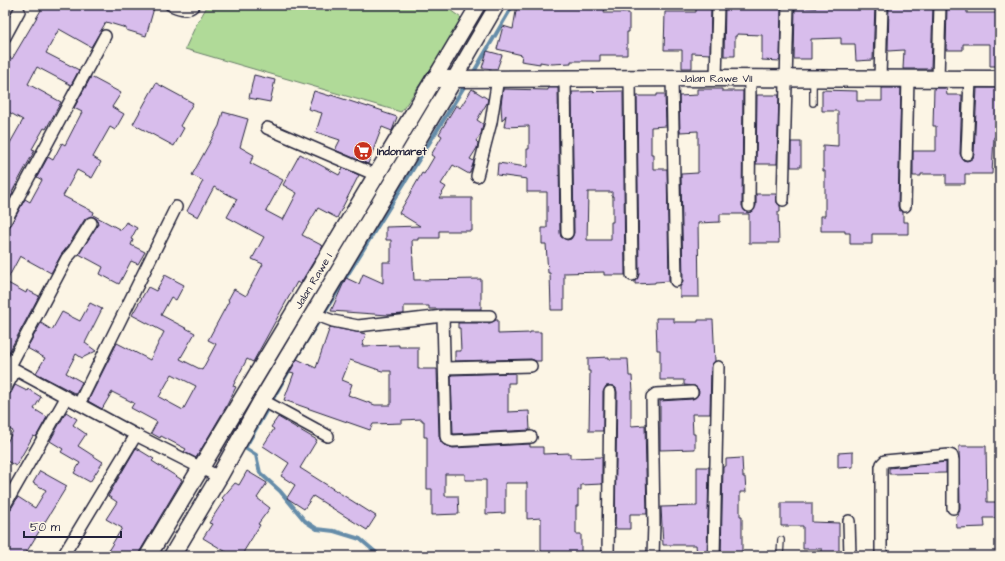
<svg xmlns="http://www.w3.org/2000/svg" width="1005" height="561" font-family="'Architects Daughter',sans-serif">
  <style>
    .green { fill: #b0da98; stroke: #697e6a }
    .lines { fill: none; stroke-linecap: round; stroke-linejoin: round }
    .stream { stroke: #658ca9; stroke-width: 4 }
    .building { fill: #d8bdec; stroke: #22223b; fill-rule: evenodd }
    .service-casing { stroke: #22223b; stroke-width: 8 }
    .minor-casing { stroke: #22223b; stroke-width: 14 }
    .tertiary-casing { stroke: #22223b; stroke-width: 17 }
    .secondary-casing { stroke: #22223b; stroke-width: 19 }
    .service { stroke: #fcf5e5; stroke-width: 5.5 }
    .minor { stroke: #fcf5e5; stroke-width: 11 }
    .tertiary { stroke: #fcf5e5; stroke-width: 14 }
    .secondary { stroke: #fcf5e5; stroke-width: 16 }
    .labels { text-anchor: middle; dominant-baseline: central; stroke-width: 3; stroke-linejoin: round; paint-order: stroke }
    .street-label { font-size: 11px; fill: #22223b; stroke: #fcf5e5 }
    .poi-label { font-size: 11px; font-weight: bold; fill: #22223b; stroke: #fcf5e5; text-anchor: start }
  </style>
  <rect width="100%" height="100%" fill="#fcf5e5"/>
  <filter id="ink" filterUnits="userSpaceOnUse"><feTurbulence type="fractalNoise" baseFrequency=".025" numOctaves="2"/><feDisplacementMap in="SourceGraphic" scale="8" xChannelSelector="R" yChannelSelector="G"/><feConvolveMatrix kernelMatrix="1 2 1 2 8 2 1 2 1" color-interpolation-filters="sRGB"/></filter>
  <g filter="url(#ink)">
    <polygon class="green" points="208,5 443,5 464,20 401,112 185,49 196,25"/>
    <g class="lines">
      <g class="stream">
        <polyline points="472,75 513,5"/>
        <polyline points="380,556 360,539 334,531 317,529 305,521 280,491 260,473 256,455 245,448 299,353 467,82"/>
      </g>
    </g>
    <g class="building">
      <polygon points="44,5 145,5 154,8 146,36 126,30 126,28 106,22 91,47 59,29 46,53 79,70 71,85 37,67 28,84 61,102 46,129 44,128 32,149 35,150 12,192 13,193 5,207 5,152 23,120 5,110 5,55 12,59"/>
      <polygon points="517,5 605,5 604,13 629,13 629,32 627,32 627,55 600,55 600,61 571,61 571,63 552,64 540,62 540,64 521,61 522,55 497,49 503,26 513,29"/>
      <polygon points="696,5 711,5 710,54 692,53 692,68 682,68 682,50 664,50 665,12 696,12"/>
      <polygon points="725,5 781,5 780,61 762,60 762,35 737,34 737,36 735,36 735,56 724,56"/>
      <polygon points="816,5 833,5 833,6 875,5 873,60 856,61 855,44 841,44 841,38 811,39 811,59 794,59 795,7 816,8"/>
      <polygon points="889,5 933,6 931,69 903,69 904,50 888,51"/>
      <polygon points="967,5 967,13 1000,13 1000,66 990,66 990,44 963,44 963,50 946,50 947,6"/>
      <polygon points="487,51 502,55 497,69 482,68"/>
      <polygon points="254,75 275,80 270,102 249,98"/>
      <polygon points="91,77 121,93 112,107 124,114 115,130 110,127 93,157 101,162 92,178 77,170 63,196 94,212 93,215 121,230 126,222 137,228 131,239 133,240 131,245 145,252 138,264 131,261 119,284 100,274 103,267 79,254 98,224 97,219 91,216 85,219 68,246 61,255 51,273 20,256 6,282 26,293 27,290 39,296 9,352 5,350 5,229 11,225 25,199 30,202 42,180 37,177 48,157 53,160 62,143 65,145 82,112 74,108"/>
      <polygon points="156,83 193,103 180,126 184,128 174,146 133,124"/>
      <path d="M548,88h10l2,145 1,4 6,3 4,-1 3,-6 -2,-141 51,-1 2,184h-21v-3l-40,1v37h-13l-1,-37h-2l-2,-29h-4v-16h5v-36h-20v-13l-30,-4 1,-12 29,4v-18h2v-23l-25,1 2,-12 -4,6 -1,-16 2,-16 45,1zM588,192h24v4h1v26h-2v18h-24z"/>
      <polygon points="882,88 901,88 898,206 899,210 903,212 903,222 908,222 908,234 872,234 872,244 850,244 850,233 845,233 845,231 821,231 821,216 825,216 825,171 823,171 823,145 838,146 838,111 822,111 822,90 857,91 857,101 882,101"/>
      <polygon points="934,88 946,88 947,95 962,95 960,154 963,160 967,161 973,158 974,154 977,88 1000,88 1000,137 994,137 992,174 965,174 965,184 946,184 946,174 921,174 921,176 913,176 913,151 936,151 936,126 933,126"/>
      <polygon points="472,89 488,99 487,103 477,120 483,124 481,134 476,141 478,143 477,148 470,159 474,161 471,170 469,174 453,165 441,184 446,187 439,198 472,198 472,231 439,231 439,238 418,238 418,240 412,240 413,263 414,280 481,279 481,309 429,309 429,306 404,306 404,314 388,315 331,311 346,278 359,284 363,274 383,283 383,262 391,262 391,240 386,240 386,227 420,226 399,213 422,173 424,174 434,157 431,155 442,136 439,134 447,120 456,105 460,108"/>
      <polygon points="697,89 722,89 722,91 743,91 742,206 746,212 752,212 756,206 756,194 776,194 777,203 780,206 780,212 778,212 779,243 749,243 749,214 720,214 720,222 698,223 699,297 680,297 680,287 683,281 681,174 698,173 698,131 680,132 679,96 697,95"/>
      <polygon points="314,91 330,96 331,95 368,107 368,106 383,111 382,112 397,117 392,131 382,127 368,164 335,150 340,140 316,132 322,113 308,109"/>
      <polygon points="657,94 665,94 666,126 651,127 651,154 653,154 653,169 667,169 669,281 655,282 655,283 635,284 635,281 639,275 637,96 657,96"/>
      <polygon points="757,95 779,95 777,164 756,164"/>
      <path d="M223,112l25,7 -8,28 14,8 -4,8 33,17 -17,31 17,9 14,-27 -14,-8 17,-31 39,21 4,-7 16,7 -22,43 -19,-10 -16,27 21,11 -23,38 -3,-2 -44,80 -6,-3 -14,27 3,1 -10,20 -30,51 -12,-6 2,-3 -25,-13 -1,2 -9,-5 6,-11 -26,-14 3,-5 -22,-11 -10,17 -14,-8 29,-58 33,17 14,-28 -32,-17 16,-28 8,4 9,-16 19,10 -8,15 -5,-3 -10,18 34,18 -15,26 22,11 14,-26 -8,-4 21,-39 -1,-1 6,-11 12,7 17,-32 -11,-5 12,-22 -37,-20 10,-18 -23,-12 -16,30 -11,-6 16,-30 -11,-6 27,-49zM172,374l24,12 -13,24 -24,-13z"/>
      <rect x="791" y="142" width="10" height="25"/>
      <polygon points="90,303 102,309 85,343 96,351 82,358 76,354 66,373 82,382 76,394 36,373 45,358 27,348 41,323 52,330 62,312 80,321"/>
      <polygon points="656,318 674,318 674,322 698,322 698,320 713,320 715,361 711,367 710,414 692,414 693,434 695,434 695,449 660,450 660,401 693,399 698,395 699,392 698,389 695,386 684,385 684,380 660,380 660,350 657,350"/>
      <polygon points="496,320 498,320 498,334 530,333 530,332 541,332 541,361 536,361 531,359 455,361 455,351 461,351 460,328 458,328 458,323 490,323"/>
      <path d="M330,327l36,7 -4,12 37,-1v2h19v22h19l2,67 2,6 3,3 9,3 77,-4v3h13v7l27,-1v5l32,-1v27l-21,1v5h-3v16h-2v28h5v22h-40v-38l-14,1v-36h-22v30l-19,1v-34h-21v-6h-20v22h13l1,18 -27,1v-26h-5v-52h-3v-16h-2v-2l-20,1v3l-29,1 -3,6 -86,-30 10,-27 -4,-1 7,-13 19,9zM350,360l32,11h9v34h-16l-27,-10 4,-11 -10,-4z"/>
      <polygon points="609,357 609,359 628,359 629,376 632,376 633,392 631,392 631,426 645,425 647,514 630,514 630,529 615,529 617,392 616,388 613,386 606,386 603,392 603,431 589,431 590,371 588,371 588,358"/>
      <polygon points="515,373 515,383 508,383 508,412 529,411 530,430 453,434 451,375"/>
      <polygon points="15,385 27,391 28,389 41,397 34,409 47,417 36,437 33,436 16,466 5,460 5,446 13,431 5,427 5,396 11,393"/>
      <polygon points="66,412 77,419 73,425 86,434 78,446 103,462 90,482 74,473 80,463 61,452 63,449 50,441"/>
      <polygon points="278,417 317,440 300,468 376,516 367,530 313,496 304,509 287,498 295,485 281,476 289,463 263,446 274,429 271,427"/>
      <polygon points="959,446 986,446 987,502 1000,502 1000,518 984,518 985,527 957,528 956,516 958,516 960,508"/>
      <polygon points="136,448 154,459 152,461 182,480 140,551 139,556 105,556 122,528 106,519 117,502 108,496"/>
      <polygon points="853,452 853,467 838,468 838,453"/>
      <polygon points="742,458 743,477 745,477 746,492 740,492 740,516 742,516 742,556 721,556 723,467 726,466 726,459"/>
      <polygon points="946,462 946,473 889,474 889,468"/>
      <polygon points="697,467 709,467 707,556 697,556 696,545 663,545 661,507 697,506"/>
      <polygon points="40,471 67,486 24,556 5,556 5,531 10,523 5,519 18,497 35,508 46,490 33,483"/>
      <polygon points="247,471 267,483 257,498 270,508 258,524 260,525 244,551 244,556 233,556 203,538 212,524 209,523 224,500 222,498 235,483 239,485"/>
      <polygon points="781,503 812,503 812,522 839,523 839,556 822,556 822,549 803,549 803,526 781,526"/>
    </g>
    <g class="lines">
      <g class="service-casing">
        <g id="service">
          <polyline points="813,80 813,103"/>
          <polyline points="780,556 781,540"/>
        </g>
      </g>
      <g class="minor-casing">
        <g id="minor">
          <path d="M171,5c8,3 16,7 23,0"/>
          <polyline points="5,37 19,11"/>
          <polyline points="630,78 632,275"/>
          <polyline points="672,78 676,281"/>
          <polyline points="716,78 718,5"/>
          <polyline points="880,78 882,5"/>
          <polyline points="565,79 567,233"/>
          <polyline points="938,79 940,5"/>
          <polyline points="267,128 376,175"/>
          <polyline points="967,154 970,79"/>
          <polyline points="477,176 491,122 498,78"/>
          <polyline points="783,200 788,5"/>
          <polyline points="749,206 750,78"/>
          <polyline points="905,206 908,78"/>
          <polyline points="5,222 105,36"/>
          <polyline points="314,314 333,321 358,326 443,316 490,316"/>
          <polyline points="443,316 446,436 447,439 453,441 531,437"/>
          <polyline points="5,364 136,435 219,477"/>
          <polyline points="10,366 67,258 74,250 91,223"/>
          <polyline points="445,368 531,366"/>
          <polyline points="5,389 15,371"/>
          <polyline points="262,400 328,436"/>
          <polyline points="79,404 176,207"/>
          <polyline points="5,505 66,398"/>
          <polyline points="849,521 850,556"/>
          <polyline points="63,556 136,435"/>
          <polyline points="608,556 610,392"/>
          <polyline points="653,556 654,523 652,397 656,394 692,392"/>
          <polyline points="714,556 718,367"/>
          <polyline points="881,556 881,467 882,464 885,461 949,455 952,456 953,460 953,508"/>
        </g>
      </g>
      <g class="tertiary-casing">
        <g id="tertiary">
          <polyline points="434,79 478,5"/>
          <polyline points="454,79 497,5"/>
        </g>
      </g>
      <g class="secondary-casing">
        <g id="secondary">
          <path id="s1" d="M148,556l286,-477 282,-1 284,1"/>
          <polyline points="172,556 219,477 262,400 454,79"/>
        </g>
      </g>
      <use href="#service" class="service"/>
      <use href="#minor" class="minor"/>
      <use href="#tertiary" class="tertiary"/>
      <use href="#secondary" class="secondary"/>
    </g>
  </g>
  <defs>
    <g id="supermarket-disc" transform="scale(1)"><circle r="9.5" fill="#c8321e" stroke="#fcf5e5"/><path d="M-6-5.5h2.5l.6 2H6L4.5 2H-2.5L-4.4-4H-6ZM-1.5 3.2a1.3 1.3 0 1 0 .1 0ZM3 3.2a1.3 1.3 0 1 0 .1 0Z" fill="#fff"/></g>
  </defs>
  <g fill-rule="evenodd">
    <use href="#supermarket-disc" x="363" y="151"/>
  </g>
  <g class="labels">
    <g class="street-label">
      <text stroke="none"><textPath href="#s1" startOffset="839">Jalan Rawe VII</textPath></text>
      <text stroke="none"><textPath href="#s1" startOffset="321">Jalan Rawe I</textPath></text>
    </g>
    <g class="poi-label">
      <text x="377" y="151">Indomaret</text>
    </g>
  </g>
  <rect width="1005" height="561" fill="none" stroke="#fcf5e5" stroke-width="20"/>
  <rect x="10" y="10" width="985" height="541" fill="none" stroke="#22223b" stroke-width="1.5" filter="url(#ink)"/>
  <path d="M24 531v6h97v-6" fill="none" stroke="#22223b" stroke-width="2"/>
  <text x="30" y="531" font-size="12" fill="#22223b" stroke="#fcf5e5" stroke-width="3" paint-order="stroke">50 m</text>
</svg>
